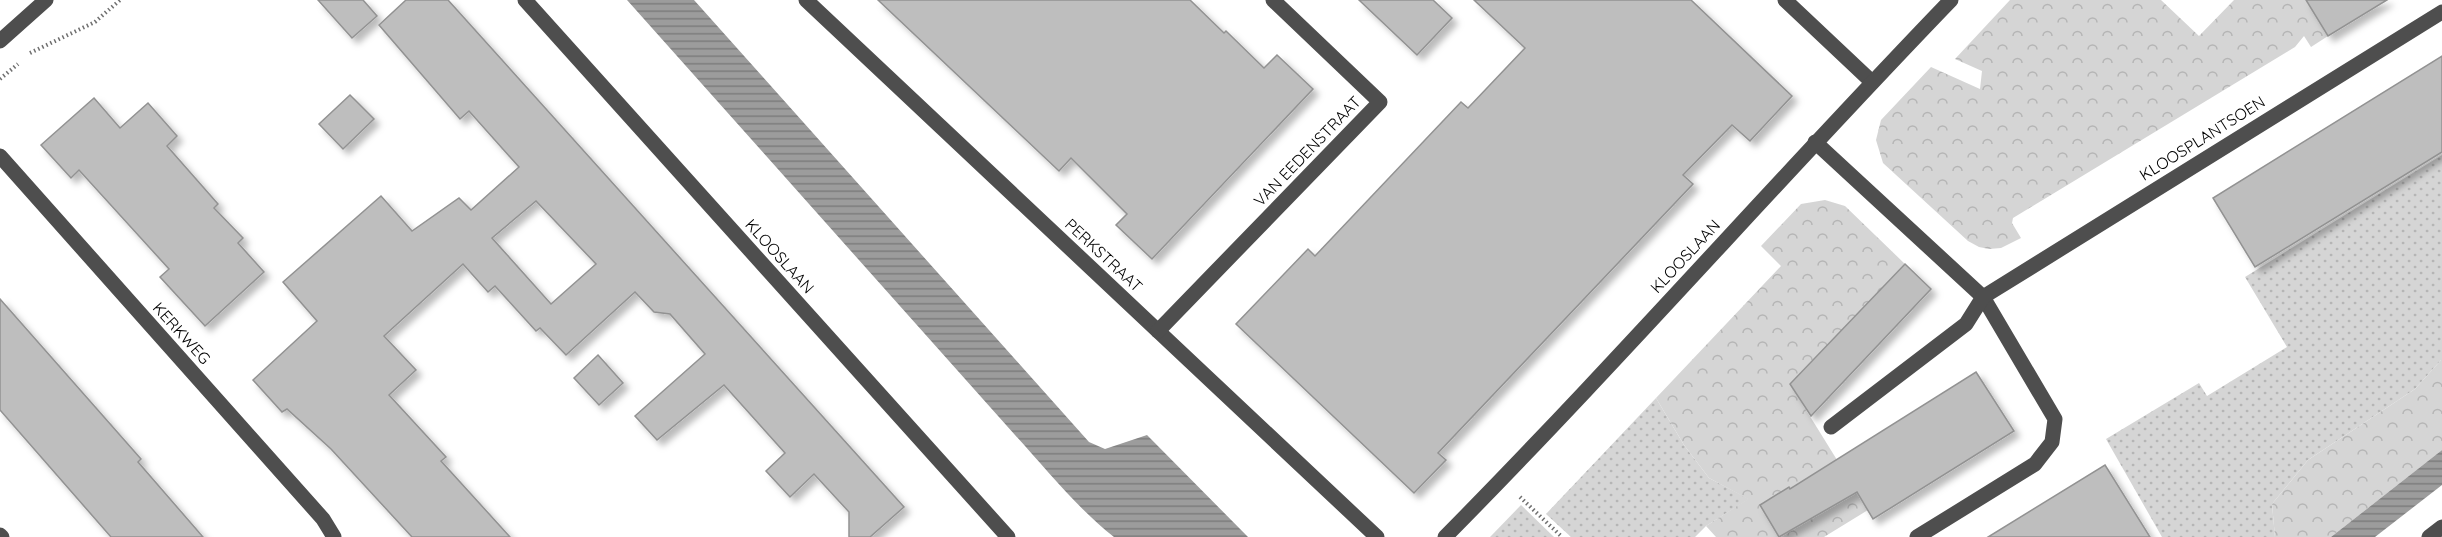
<svg xmlns="http://www.w3.org/2000/svg" width="2442" height="537" font-family="Quicksand,sans-serif">
  <style>
    .grass { fill: url(#grass-dots) }
    .forest { fill: url(#forest-crowns) }
    .water { fill: url(#water-rules) }
    .building { fill: #bebebe; stroke: #929292; stroke-width: 1.5; fill-rule: evenodd; filter: url(#shadow) }
    .lines { fill: none; stroke-linecap: round; stroke-linejoin: round }
    .path { stroke: #707070; stroke-width: 4; stroke-dasharray: 1.5 3; stroke-linecap: butt }
    .minor { stroke: #4e4e4e; stroke-width: 15 }
    .labels { text-anchor: middle; dominant-baseline: central; stroke-width: 6; stroke-linejoin: round; paint-order: stroke }
    .street-label { font-size: 16px; fill: #000; stroke: #fff }
  </style>
  <defs>
    <pattern id="grass-dots" width="8" height="8" patternUnits="userSpaceOnUse" patternTransform="scale(1.5)"><rect width="8" height="8" fill="#d5d5d5"/><path d="M2 2h.1M6 6h.1" fill="none" stroke="#b5b5b5" stroke-width="1.8" stroke-linecap="round"/></pattern>
    <pattern id="forest-crowns" width="20" height="18" patternUnits="userSpaceOnUse" patternTransform="scale(1.5)"><rect width="20" height="18" fill="#d5d5d5"/><path d="M2 6a3 3 0 1 1 6 0M12 15a3 3 0 1 1 6 0" fill="none" stroke="#b5b5b5"/></pattern>
    <pattern id="water-rules" width="6" height="5" patternUnits="userSpaceOnUse" patternTransform="scale(1.5)"><rect width="6" height="5" fill="#9c9c9c"/><path d="M0 2.5h6" fill="none" stroke="#7d7d7d"/></pattern>
    <filter id="shadow"><feDropShadow dx="5.5" dy="5.5" stdDeviation="3" flood-color="#0004"/></filter>
  </defs>
  <rect width="100%" height="100%" fill="#fff"/>
  <g class="grass">
    <polygon points="2442,155 2442,359 2415,389 2308,460 2272,504 2275,537 2162,537 2106,439 2199,383 2207,396 2287,347 2245,277"/>
    <polygon points="1656,398 1684,445 1709,478 1749,499 1706,526 1695,537 1571,537 1546,514"/>
    <polygon points="1521,505 1554,537 1490,537"/>
  </g>
  <g class="forest">
    <polygon points="2010,0 2161,0 2199,36 2234,0 2306,0 2328,36 2311,47 2304,36 2295,47 2013,218 2012,223 2021,238 2001,248 1989,249 1979,247 1968,241 1883,163 1876,140 1881,120 1931,67 1980,89 1982,71 1955,59"/>
    <polygon points="1825,200 1845,206 1905,264 1790,384 1868,510 1824,537 1716,537 1706,526 1748,499 1709,478 1684,445 1656,398 1781,266 1761,246 1801,204"/>
    <polygon points="2442,359 2442,450 2331,537 2275,537 2272,504 2308,460 2415,389"/>
  </g>
  <g class="water">
    <path d="M627,0h67l395,442 16,7 42,-14 101,102h-134c-37,-29 -67,-67 -99,-102z"/>
    <polygon points="2442,450 2442,485 2375,537 2331,537"/>
  </g>
  <g class="building">
    <polygon points="318,0 363,0 377,16 352,38"/>
    <path d="M406,0h42l456,507 -34,30h-21v-25l-35,-38 -24,23 -24,-26 19,-18 -61,-68 -67,55 -22,-24 70,-62 -35,-40 -16,-2 -19,-20 -69,63 -26,-27 -4,3 -41,-45 -7,6 -25,-28 -79,72 32,34 -27,25 57,62 -5,4 69,76h-98l-81,-88 -44,-40 -5,3 -29,-32 64,-59 -34,-39 98,-86 31,35 47,-33 12,12 48,-43 -50,-56 -9,8 -81,-94zM536,201l60,63 -45,40 -59,-66z"/>
    <polygon points="878,0 1190,0 1224,33 1226,31 1264,68 1277,55 1313,89 1152,259 1116,225 1127,214 1071,158 1059,171"/>
    <polygon points="1359,0 1433,0 1452,18 1417,55"/>
    <polygon points="1474,0 1691,0 1792,96 1750,141 1732,125 1683,175 1693,184 1438,453 1446,460 1414,493 1236,324 1308,249 1315,256 1461,102 1468,108 1525,48"/>
    <polygon points="2306,0 2387,0 2328,36"/>
    <polygon points="2442,56 2442,152 2255,267 2213,198"/>
    <polygon points="350,95 374,119 343,149 319,124"/>
    <polygon points="94,98 120,128 148,103 177,136 167,146 218,204 214,208 243,238 238,243 264,272 205,326 160,277 169,269 79,170 71,178 41,145"/>
    <polygon points="1905,264 1931,289 1811,416 1790,384"/>
    <polygon points="0,299 141,459 138,462 203,537 111,537 0,410"/>
    <polygon points="598,355 623,383 599,405 574,378"/>
    <polygon points="1976,372 2014,431 1873,519 1857,492 1779,537 1760,505 1789,487 1790,489"/>
    <polygon points="2105,465 2150,537 1988,537"/>
  </g>
  <g class="lines">
    <g class="path">
      <polyline points="30,53 95,22 120,0"/>
      <polyline points="0,79 18,64"/>
      <polyline points="1520,497 1562,537"/>
    </g>
    <g class="minor">
      <polyline points="525,0 1008,537"/>
      <polyline points="806,0 1377,537"/>
      <polyline points="1785,0 1872,82"/>
      <polyline points="0,41 46,0"/>
      <polyline points="1815,142 1983,297 2055,419 2052,442 2035,464 1917,537"/>
      <polyline points="0,156 323,519 334,537"/>
      <polyline points="1158,331 1380,102 1273,0"/>
      <polyline points="1831,427 1966,324 1983,297 2442,12"/>
      <polyline points="0,535 2,537"/>
      <path d="M1445,537c173,-175 335,-360 506,-537"/>
      <polyline points="2429,537 2442,527"/>
    </g>
  </g>
  <g class="labels">
    <g class="street-label">
      <text transform="translate(2202 138) rotate(-32)">KLOOSPLANTSOEN</text>
      <text transform="translate(1307 151) rotate(-46)">VAN EEDENSTRAAT</text>
      <text transform="translate(1104 255) rotate(43)">PERKSTRAAT</text>
      <text transform="translate(780 256) rotate(48)">KLOOSLAAN</text>
      <text transform="translate(1685 256) rotate(-47)">KLOOSLAAN</text>
      <text transform="translate(182 333) rotate(48)">KERKWEG</text>
    </g>
  </g>
</svg>
